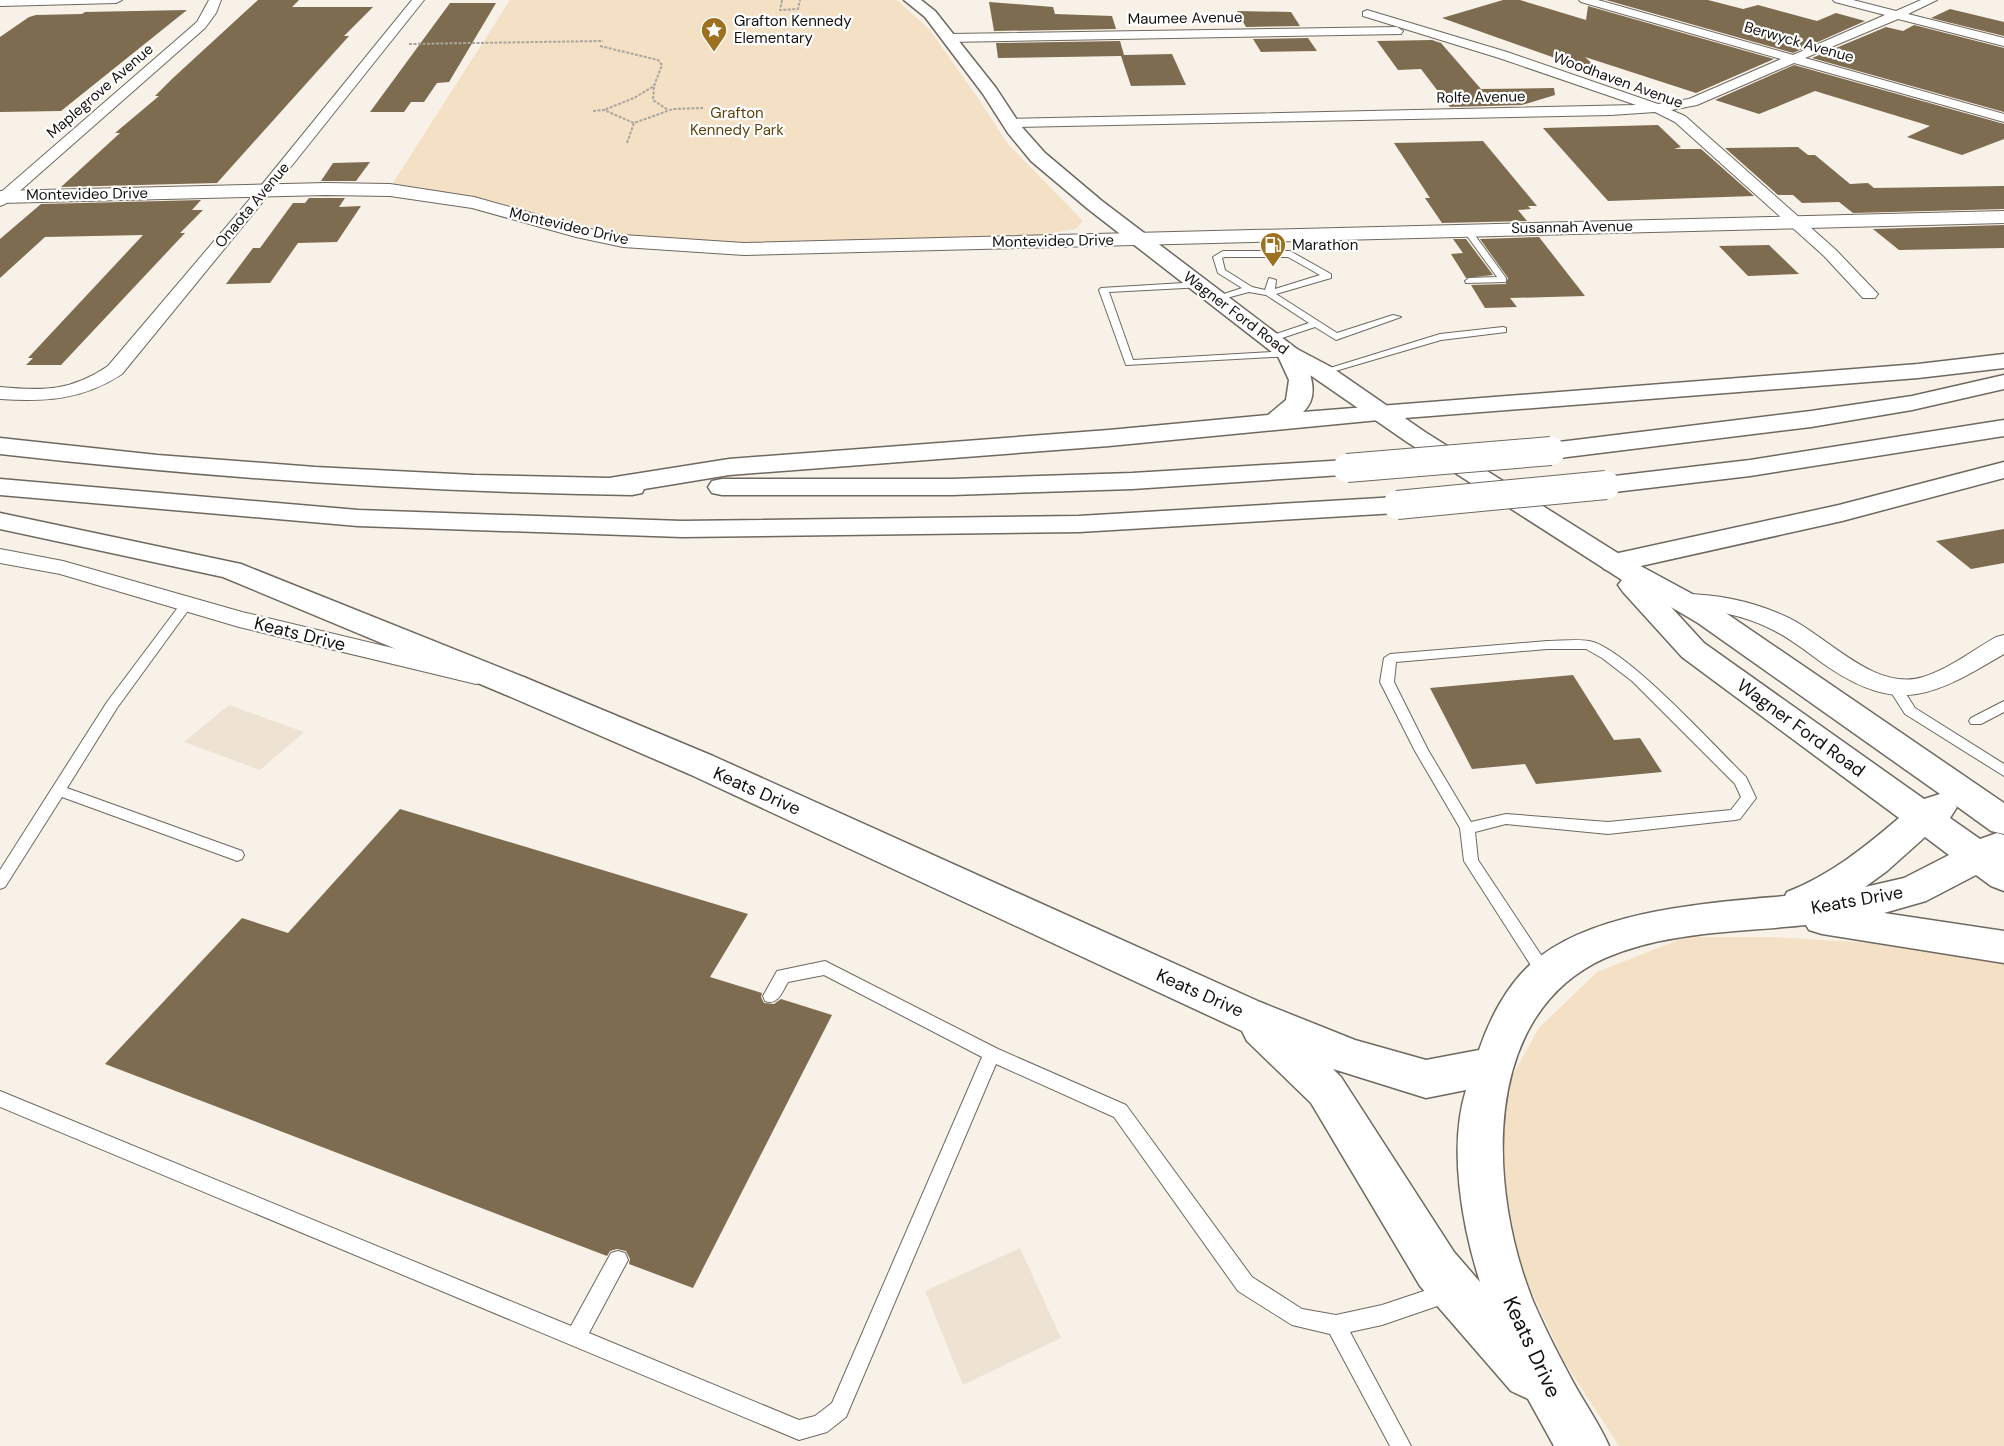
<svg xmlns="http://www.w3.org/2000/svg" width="2004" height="1446" font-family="'DM Sans',sans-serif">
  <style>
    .built { fill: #eee3d3 }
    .green { fill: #f4e1c5 }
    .building { fill: #7e6c50 }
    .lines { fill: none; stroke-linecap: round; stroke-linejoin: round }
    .service-casing { stroke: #6e6860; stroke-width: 2 }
    .minor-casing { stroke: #6e6860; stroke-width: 2 }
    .tertiary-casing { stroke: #6e6860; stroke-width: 2 }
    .secondary-casing { stroke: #6e6860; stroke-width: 3 }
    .motorway-casing { stroke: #6e6860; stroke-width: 3 }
    .path { stroke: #aaa59e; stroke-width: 2; stroke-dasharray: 3 1.5; stroke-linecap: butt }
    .service { fill: #fff; fill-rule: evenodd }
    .minor { fill: #fff; fill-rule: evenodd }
    .tertiary { fill: #fff; fill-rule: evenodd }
    .secondary { fill: #fff; fill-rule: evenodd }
    .motorway { fill: #fff; fill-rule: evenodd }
    .motorway-bridge-casing { stroke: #6e6860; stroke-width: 30; stroke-linecap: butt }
    .motorway-bridge { stroke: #fff; stroke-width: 28 }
    .labels { text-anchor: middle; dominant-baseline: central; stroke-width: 4.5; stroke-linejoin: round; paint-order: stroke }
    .far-street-label { font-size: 15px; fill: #13110e; stroke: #fff }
    .far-poi-label { font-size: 15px; fill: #13110e; stroke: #fff; text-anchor: start }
    .far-park-label { font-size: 15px; fill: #5e410c; stroke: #fff }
    .street-label { font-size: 18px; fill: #13110e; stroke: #fff }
    .near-street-label { font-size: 21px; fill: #13110e; stroke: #fff }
  </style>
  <rect width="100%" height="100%" fill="#f7f1e7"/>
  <g class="built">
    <polygon points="229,705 304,732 260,770 184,742"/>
    <polygon points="1020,1248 1061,1338 963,1385 925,1291"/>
  </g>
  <g class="green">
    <path d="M510,0h387l32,29 49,69 30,46 75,77 -7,8 -35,6c-137,5 -283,18 -419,0 -78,-10 -152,-45 -231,-49z"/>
    <polygon points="1686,937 1772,937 1934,947 2004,960 2004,1446 1619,1446 1565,1363 1520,1267 1502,1167 1507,1085 1539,1028 1597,972"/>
  </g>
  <g class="building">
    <polygon points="258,0 299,0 292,7 373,7 344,36 349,36 217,183 61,187 120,133 115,133 159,96 155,96 173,78"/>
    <polygon points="1503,0 1520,0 1586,20 1588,6 1774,59 1696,93 1585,57 1606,76 1442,18"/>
    <polygon points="1606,0 1708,0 1743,9 1758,5 1817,21 1836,13 1865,21 1793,53"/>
    <polygon points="989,2 1053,7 1055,14 1112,16 1116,29 994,31"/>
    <polygon points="450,3 496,3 449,82 437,83 424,102 411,102 404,112 370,112"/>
    <polygon points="1950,9 2004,22 2004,36 1931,18"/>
    <polygon points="187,10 61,111 0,112 0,37 29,17 36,15 82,14 85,12"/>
    <polygon points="1237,11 1291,12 1300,26 1246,27"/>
    <polygon points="1914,25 2004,48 2004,112 1812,58 1886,27 1903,31"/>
    <polygon points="1308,38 1317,51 1261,52 1253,39"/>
    <polygon points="1432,40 1441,43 1481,89 1554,88 1555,95 1522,105 1450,107 1421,69 1398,70 1377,41"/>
    <polygon points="1120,41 1124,55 1172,54 1186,85 1131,86 1121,56 998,58 996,43"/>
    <polygon points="1794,65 2004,124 2004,139 1962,155 1907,137 1930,126 1815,91 1759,114 1715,100"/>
    <polygon points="1658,125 1681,147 1674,149 1701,149 1754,196 1608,201 1543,128"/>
    <polygon points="1483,141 1537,206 1528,206 1531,209 1518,210 1527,221 1442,223 1425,198 1430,198 1394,143"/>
    <polygon points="1798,147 1808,155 1815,155 1850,184 1868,183 1874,188 2004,186 2004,209 1853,213 1839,202 1802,203 1793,195 1778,195 1725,148"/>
    <polygon points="370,162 356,181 321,181 333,163"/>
    <polygon points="309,198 345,198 339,207 361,206 337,242 298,243 270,283 226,284 253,248 260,248 293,203 305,203"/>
    <polygon points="201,200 192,210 203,210 180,233 185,233 61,365 26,365 33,358 28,358 143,235 45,237 0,278 0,239 41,204"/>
    <polygon points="2004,225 2004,248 1899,250 1873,229"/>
    <polygon points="1539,237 1585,296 1510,298 1517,307 1485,308 1471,285 1506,284 1508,278 1480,239"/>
    <polygon points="1453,239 1466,239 1493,275 1466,278 1451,254 1463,253"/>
    <polygon points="1769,245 1799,274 1748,276 1719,246"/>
    <polygon points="2004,529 2004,563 1971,569 1936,541"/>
    <polygon points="1573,675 1614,740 1640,738 1662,772 1536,784 1525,764 1472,769 1430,688"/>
    <polygon points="400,809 748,914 710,977 762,993 761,997 764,1003 774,1004 781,999 832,1015 693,1288 629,1264 630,1259 626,1251 617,1249 610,1251 607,1256 105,1064 242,918 288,933"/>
  </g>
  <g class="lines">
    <g class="service-casing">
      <g id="service">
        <polygon points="1466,226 1469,227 1506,278 1506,282 1466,283 1465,281 1469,278 1497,277 1462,229"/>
        <path d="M1223,251h67l41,23v4l-55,16 61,39 56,-18 8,2 -65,23 -21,-13 -42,14h-6v-4l42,-14 -43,-28 -17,-3 -34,9v-4l27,-9 -24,-15 -5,-16zM1225,257h63l32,18 -45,14 1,-9 -7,-2 -4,12 -13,-3 -27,-17 -3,-12z"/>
        <polygon points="1200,282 1205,285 1203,287 1109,292 1133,360 1289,351 1292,352 1292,356 1126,365 1099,290 1101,288"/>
        <polygon points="1503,327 1506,328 1506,332 1441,340 1325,374 1319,374 1317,372 1440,334"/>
        <polygon points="186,601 192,605 117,708 67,788 242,851 244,855 242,859 237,861 232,859 62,797 5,887 0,889 0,870 107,702 182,602"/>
        <path d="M1547,641c13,0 29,-2 42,0 36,6 127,107 157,136l10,21 -16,21 -5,1 -127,14 -102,-10 -31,8 3,28 75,113 -2,5 -6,2 -6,-2 -75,-117 -4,-33 -45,-77 -35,-69 4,-24 6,-4zM1547,649h39l16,9 30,23 103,103 6,13 -10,13 -123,12 -102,-8 -35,8 -43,-72 -34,-68 2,-20z"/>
        <polygon points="1894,681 1899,683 1915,708 2004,764 2004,776 1905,714 1887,686"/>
        <polygon points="2004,701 2004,712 1981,724 1971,724 1969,721 1971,718"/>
        <path d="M825,961l173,88 128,56 126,172 50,32 34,6 46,-10 66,-22 7,3 3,7 -3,7 -73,25 -32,7 61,114h-21l-60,-112 -38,-9 -54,-34 -124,-174 -118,-53 -150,353 -19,15 -28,8 -799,-333v-16l571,235 40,-73 7,-2 7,2 3,7 -39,73 210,87 16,-4 17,-13 150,-346 -158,-82 -36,7c-6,10 -10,24 -23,19l-2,-5 14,-25z"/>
      </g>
    </g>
    <g class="minor-casing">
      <g id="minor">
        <polygon points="0,0 122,0 116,3 0,6"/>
        <polygon points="209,0 221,0 216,13 205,28 5,204 0,206 0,193 197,22"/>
        <path d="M412,0h12l-154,193 -148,181c-39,26 -77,28 -122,25v-12c44,4 71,4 108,-21l152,-179z"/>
        <polygon points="1579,0 1598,0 1793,55 1885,15 1835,2 1833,0 1853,0 1896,11 1921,0 1937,0 1908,14 2004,38 2004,46 1898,19 1805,58 2004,114 2004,122 1794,63 1697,105 1671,110 1685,116 1836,250 1878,294 1875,298 1863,298 1824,256 1675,122 1655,112 1611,115 1010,127 1003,123 1010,119 1636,105 1499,58 1363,16 1363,12 1367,10 1507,52 1658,104 1689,99 1781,59 1581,2"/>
        <polygon points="1397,27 1403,31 1401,34 948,42 942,38 948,34"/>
        <polygon points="0,549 63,561 242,612 476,668 485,670 488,676 485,682 476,684 239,627 60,574 0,563"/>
        <path d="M1682,594c36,0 74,8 107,24 39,19 86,74 134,59 26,-8 50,-27 73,-40l8,-2v19c-68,40 -103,62 -176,13 -19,-13 -36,-28 -57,-38 -19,-10 -40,-15 -61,-19 -12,-1 -24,-1 -36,-4l-4,-5 4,-5z"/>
      </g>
    </g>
    <g class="tertiary-casing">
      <polygon id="tertiary" points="326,183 390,184 474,197 585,228 623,235 744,243 2004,211 2004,223 744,255 623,247 576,237 472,208 390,196 326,195 0,203 0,191"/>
    </g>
    <g class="secondary-casing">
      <path id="secondary" d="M904,0h17l14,11 61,77 25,38 24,27 57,48 195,148 34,18 94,65 199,125 96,52 284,194v31l-13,-3 -36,-26 2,2 -7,11 30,21 17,-6 7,2v56l-13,-5 -15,-11 -50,26 -42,12 120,18v32l-182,-29 -13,-4 -3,-5c-66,7 -139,6 -201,33 -127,57 -116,234 -72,343 12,28 26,55 40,81 12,22 26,41 36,64h-55l-26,-47 -17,-8 -91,-105 -109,-183 -64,-62 -5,-10 -553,-257 -185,-80 -5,-8 5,-8 11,-3 11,3 187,78 547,246 95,38 71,20 53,-10c10,-30 28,-65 52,-86 60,-54 177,-61 254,-68l2,-4c43,-17 77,-44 112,-74l-217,-161 -59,-65 -5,-7 4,-5 -215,-138 -94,-65 -32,-18 -193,-150 -57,-48 -23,-28 -25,-39 -58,-77zM1671,607l27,16 242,171 -16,5 -220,-156zM1925,837l24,18 -45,23 -39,9 22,-16zM1333,1069l93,29 40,-8c-18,57 -4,136 14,192l-26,-30 -113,-175z"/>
    </g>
    <g class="motorway-casing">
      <g id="motorway">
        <path d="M1289,347l8,2c12,17 25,46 6,63l615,-48 86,-10v14l-86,10 -539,42 -270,26 -380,29 -85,14 -2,4 -10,2c-212,-3 -422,-17 -632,-41v-16l157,17 158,12 159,8 135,3 120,-19 380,-29 159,-15 18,-15 3,-20 -12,-26 4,-5z"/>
        <polygon points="2004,375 2004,389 1912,410 1811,427 1551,459 1542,457 1538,451 1542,445 1551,443 1811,411 1912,396"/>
        <polygon points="2004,420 2004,436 1750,476 1606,493 1596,491 1592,485 1596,479 1606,477 1750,460"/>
        <polygon points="1347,460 1356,462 1360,468 1356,474 1132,489 952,495 722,495 712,493 708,487 712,481 722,479 952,479 1132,473"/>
        <polygon points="2004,462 2004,478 1842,521 1614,572 1604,569 1600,563 1604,557 1614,554 1839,505"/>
        <polygon points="0,479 358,510 682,521 1079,516 1397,497 1407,499 1411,505 1407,511 1397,513 1079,532 682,537 358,526 0,495"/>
        <polygon points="0,513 241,564 526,678 531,686 526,694 515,697 504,694 223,577 0,529"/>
      </g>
    </g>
    <g class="path">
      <polyline points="782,0 780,10 798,9 800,0"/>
      <polyline points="409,44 603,41"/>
      <polyline points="600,46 658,60 662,65 654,86 634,98 604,110"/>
      <polyline points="654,87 653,100 668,110"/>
      <polyline points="593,111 604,110 634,123"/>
      <polyline points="627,143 634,123 673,109 703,108"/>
    </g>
    <use href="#service" class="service"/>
    <use href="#minor" class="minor"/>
    <use href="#tertiary" class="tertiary"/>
    <use href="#secondary" class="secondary"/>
    <use href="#motorway" class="motorway"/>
    <g class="motorway-bridge-casing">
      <g id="motorway-bridge">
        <polyline points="1347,468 1551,451"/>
        <polyline points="1397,505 1606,485"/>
      </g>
    </g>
    <use href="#motorway-bridge" class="motorway-bridge"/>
  </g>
  <defs>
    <g id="sight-pin" transform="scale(1.35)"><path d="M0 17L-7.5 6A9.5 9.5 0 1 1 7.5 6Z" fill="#9e7121" stroke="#fff"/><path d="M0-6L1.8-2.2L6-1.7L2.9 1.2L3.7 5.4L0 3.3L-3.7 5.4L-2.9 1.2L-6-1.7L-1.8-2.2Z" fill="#fff"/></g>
    <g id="fuel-pin" transform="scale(1.35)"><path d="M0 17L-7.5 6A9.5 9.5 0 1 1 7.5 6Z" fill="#9e7121" stroke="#fff"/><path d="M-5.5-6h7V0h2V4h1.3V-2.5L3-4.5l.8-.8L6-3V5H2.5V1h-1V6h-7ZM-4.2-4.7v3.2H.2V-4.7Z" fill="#fff"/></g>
  </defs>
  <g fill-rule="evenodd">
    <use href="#sight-pin" x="714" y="30"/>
    <use href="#fuel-pin" x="1273" y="245"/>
  </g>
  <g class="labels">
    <g class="far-street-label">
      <text transform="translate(1185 18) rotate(-1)">Maumee Avenue</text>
      <text transform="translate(1799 42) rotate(16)">Berwyck Avenue</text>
      <text transform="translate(1618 80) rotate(20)">Woodhaven Avenue</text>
      <text transform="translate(100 91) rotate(-41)">Maplegrove Avenue</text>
      <text transform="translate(1481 97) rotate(-1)">Rolfe Avenue</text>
      <text transform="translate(87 194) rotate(-1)">Montevideo Drive</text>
      <text transform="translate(252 205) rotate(-50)">Onaota Avenue</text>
      <text transform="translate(569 226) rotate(13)">Montevideo Drive</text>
      <text transform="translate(1572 227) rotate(-1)">Susannah Avenue</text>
      <text transform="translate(1053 241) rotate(-1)">Montevideo Drive</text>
      <text transform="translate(1236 313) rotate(37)">Wagner Ford Road</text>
    </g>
    <g class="far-poi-label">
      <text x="734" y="21">Grafton Kennedy<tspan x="734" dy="17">Elementary</tspan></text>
      <text x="1292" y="245">Marathon</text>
    </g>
    <g class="far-park-label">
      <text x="737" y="113">Grafton<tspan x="737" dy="17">Kennedy Park</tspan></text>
    </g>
    <g class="street-label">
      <text transform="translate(300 634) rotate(14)">Keats Drive</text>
      <text transform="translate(1801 728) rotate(36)">Wagner Ford Road</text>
      <text transform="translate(757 791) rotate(24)">Keats Drive</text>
      <text transform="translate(1857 900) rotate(-10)">Keats Drive</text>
      <text transform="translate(1200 993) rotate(24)">Keats Drive</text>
    </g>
    <g class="near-street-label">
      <text transform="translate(1532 1347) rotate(65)">Keats Drive</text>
    </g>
  </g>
</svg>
